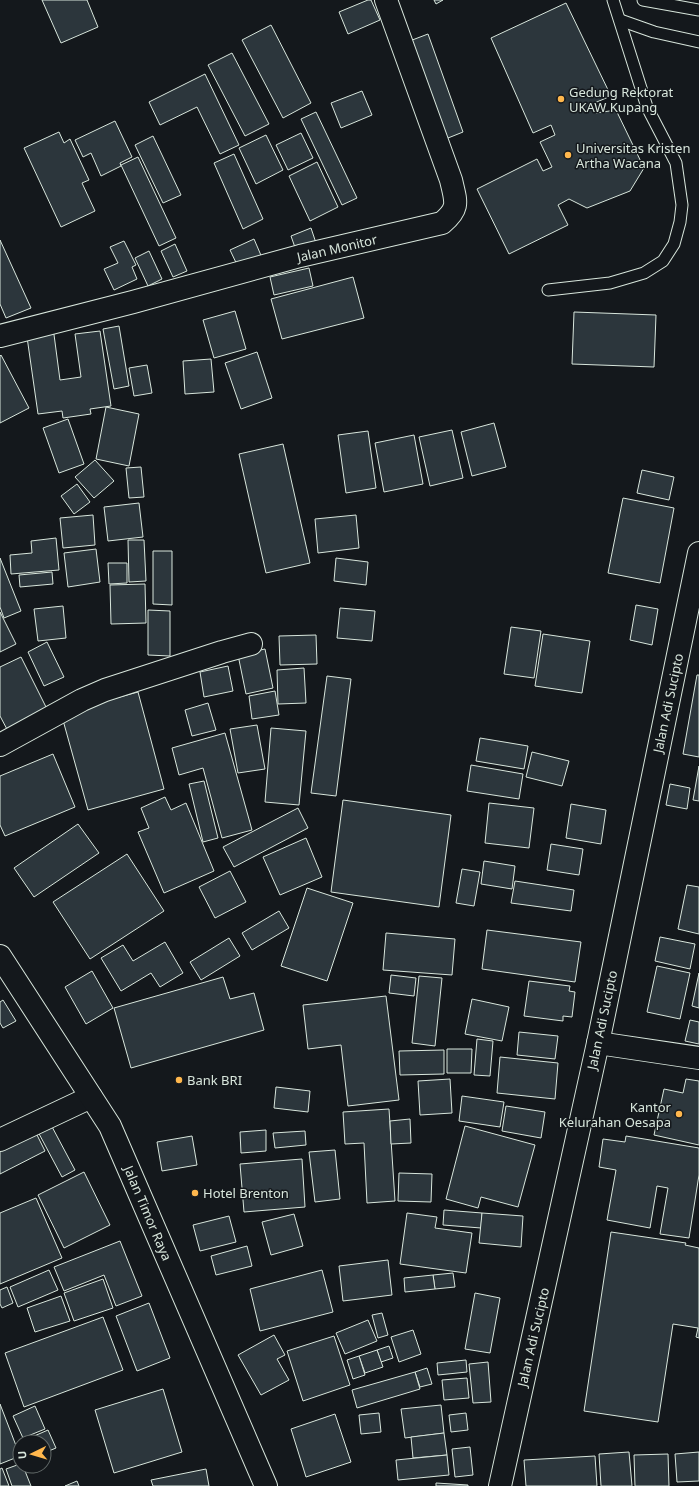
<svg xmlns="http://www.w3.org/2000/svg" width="699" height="1486" font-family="'Noto Sans',sans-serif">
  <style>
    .building { fill: #2c363c; stroke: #d8e6dc }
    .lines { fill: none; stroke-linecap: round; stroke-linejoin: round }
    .service-casing { stroke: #d8e6dc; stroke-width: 13 }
    .minor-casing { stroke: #d8e6dc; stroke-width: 24 }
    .secondary-casing { stroke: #d8e6dc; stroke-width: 24 }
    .trunk-casing { stroke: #d8e6dc; stroke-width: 24 }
    .service { stroke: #14181c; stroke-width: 11 }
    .minor { stroke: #14181c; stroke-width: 22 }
    .secondary { stroke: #14181c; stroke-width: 22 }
    .trunk { stroke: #14181c; stroke-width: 22 }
    .poi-dot { fill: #ffb74d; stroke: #14181c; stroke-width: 1.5 }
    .labels { text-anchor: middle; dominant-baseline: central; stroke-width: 3; stroke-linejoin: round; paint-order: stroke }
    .poi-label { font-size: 13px; fill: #d8e6dc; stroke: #14181c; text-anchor: start }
    .street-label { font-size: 13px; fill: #d8e6dc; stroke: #14181c }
  </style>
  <rect width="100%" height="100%" fill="#14181c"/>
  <g class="building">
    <polygon points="42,0 87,0 98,27 61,43"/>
    <polygon points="368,0 371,0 380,20 348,34 339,12"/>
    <polygon points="434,0 443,0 436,4"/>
    <polygon points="566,3 611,96 592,104 596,113 616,110 644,168 630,191 587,208 569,199 558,205 568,225 509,254 477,189 537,159 543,171 552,167 540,142 555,135 551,125 533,133 491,38"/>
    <polygon points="271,25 311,103 283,118 242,40"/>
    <polygon points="428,34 463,132 443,140 407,42"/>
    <polygon points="232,53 269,124 245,136 208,65"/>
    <polygon points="205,74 239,145 220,154 197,107 160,125 149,102"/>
    <polygon points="362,91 372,115 341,128 331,103"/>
    <polygon points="316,112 357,198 342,205 301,119"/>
    <polygon points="115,121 132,157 120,163 121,166 101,176 91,153 83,157 75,140"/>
    <polygon points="59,132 64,143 70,139 89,180 82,183 95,211 61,227 24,148"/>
    <polygon points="301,133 313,158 288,170 276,145"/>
    <polygon points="266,135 283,170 256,184 239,148"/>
    <polygon points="153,136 181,195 163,203 135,145"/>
    <polygon points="234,154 263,219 243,229 214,163"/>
    <polygon points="138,157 176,238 159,246 121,165"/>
    <polygon points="317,162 338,207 310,221 289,176"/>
    <polygon points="311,228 318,249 298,256 291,236"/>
    <polygon points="254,239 263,260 240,271 230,250"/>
    <polygon points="0,240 31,308 6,318 0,304"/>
    <polygon points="124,241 136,265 132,267 137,279 114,290 104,269 118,263 110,247"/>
    <polygon points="175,244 187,271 173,277 161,251"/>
    <polygon points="149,251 162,279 148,286 135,258"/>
    <polygon points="309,268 313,286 274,295 270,277"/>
    <polygon points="353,277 364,318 282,339 271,299"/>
    <polygon points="235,311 246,349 214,358 203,320"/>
    <polygon points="574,312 656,315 654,367 572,364"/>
    <polygon points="119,326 129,386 114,389 103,329"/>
    <polygon points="53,327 60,380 81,377 75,334 100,331 111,406 90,409 91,414 63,418 62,411 38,414 26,330"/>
    <polygon points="257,352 272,398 241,409 225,363"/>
    <polygon points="1,355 29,408 0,423 0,356"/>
    <polygon points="211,359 214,392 185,394 183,361"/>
    <polygon points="147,365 152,393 134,396 129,368"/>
    <polygon points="106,407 139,414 129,466 96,459"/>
    <polygon points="68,419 84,464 59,473 43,428"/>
    <polygon points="494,423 506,467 472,476 461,432"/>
    <polygon points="452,430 463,478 430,486 419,437"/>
    <polygon points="368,431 376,488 346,493 338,435"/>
    <polygon points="414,435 423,484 384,492 375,443"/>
    <polygon points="283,444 310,563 266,573 239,454"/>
    <polygon points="95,460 114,481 94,498 75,477"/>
    <polygon points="141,467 144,497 129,498 126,468"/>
    <polygon points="642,470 674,477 669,500 637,493"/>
    <polygon points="77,484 90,502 74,514 61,496"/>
    <polygon points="623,498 674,508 660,583 608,573"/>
    <polygon points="139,503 143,537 108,541 104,507"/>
    <polygon points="93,515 95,545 63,548 60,518"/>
    <polygon points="356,515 359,548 318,553 315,519"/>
    <polygon points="56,538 59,570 11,574 10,555 32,553 31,541"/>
    <polygon points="128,540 144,540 146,581 129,582"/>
    <polygon points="96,549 100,582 68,587 64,553"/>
    <polygon points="153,551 172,551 172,605 153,604"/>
    <polygon points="0,558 21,611 4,618 0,607"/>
    <polygon points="336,558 368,562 366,585 334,581"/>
    <polygon points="108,563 127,563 127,583 109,584"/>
    <polygon points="52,572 53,584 20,587 19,575"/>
    <polygon points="145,584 146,623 111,624 110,585"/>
    <polygon points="636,605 658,609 652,645 630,640"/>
    <polygon points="63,606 66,638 38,641 34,609"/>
    <polygon points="340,608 375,611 372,641 337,638"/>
    <polygon points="148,610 170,611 170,656 148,655"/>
    <polygon points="0,612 16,644 0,652"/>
    <polygon points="511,627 541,631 534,678 504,674"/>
    <polygon points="543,634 590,641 582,693 535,686"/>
    <polygon points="316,635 317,664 280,665 279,636"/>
    <polygon points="47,642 64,677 44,686 28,652"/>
    <polygon points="265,649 273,688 246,694 238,655"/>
    <polygon points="21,657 49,713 9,733 0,716 0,667"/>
    <polygon points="228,666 233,691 204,697 200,672"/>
    <polygon points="304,668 306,703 278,704 277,670"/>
    <polygon points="697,675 699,675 699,757 683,754"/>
    <polygon points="327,676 351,679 336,796 311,793"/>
    <polygon points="275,691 279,715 252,719 249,696"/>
    <polygon points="138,692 164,789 88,810 61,713"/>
    <polygon points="208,703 216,730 192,736 185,710"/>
    <polygon points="257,725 265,769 238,773 230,729"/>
    <polygon points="271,728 306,731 299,805 265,802"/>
    <polygon points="225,733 252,830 222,838 203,768 179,775 172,748"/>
    <polygon points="480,738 528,746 524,769 476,761"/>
    <polygon points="532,752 569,761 562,786 526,777"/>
    <polygon points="53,754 75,807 5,836 0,825 0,776"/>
    <polygon points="471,765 523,774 519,799 467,791"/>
    <polygon points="699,766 699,801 693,800"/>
    <polygon points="204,781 218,838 203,842 189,784"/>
    <polygon points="670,784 690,788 687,809 666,805"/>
    <polygon points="165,797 171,810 186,803 214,871 164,893 138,832 149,828 141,808"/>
    <polygon points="343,800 451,815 439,907 331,892"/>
    <polygon points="489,803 534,808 529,848 485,843"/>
    <polygon points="571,804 606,810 601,844 566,838"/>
    <polygon points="298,808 308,828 234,867 223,847"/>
    <polygon points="78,824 99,853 34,897 14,868"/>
    <polygon points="306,838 322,877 280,895 263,857"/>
    <polygon points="551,844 583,849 579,875 547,870"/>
    <polygon points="127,854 164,911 90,959 53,902"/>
    <polygon points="484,861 515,866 512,889 481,884"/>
    <polygon points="462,869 480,872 474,906 456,903"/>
    <polygon points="230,871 246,902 215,918 199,887"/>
    <polygon points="515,881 574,890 571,911 511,903"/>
    <polygon points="687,885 699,887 699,934 678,929"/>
    <polygon points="307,888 353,903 327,981 281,966"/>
    <polygon points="279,911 289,928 252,950 242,933"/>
    <polygon points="487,930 581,942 575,982 482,969"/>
    <polygon points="386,933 455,939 452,975 383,970"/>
    <polygon points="660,937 695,944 690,969 655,961"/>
    <polygon points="229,938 240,956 201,980 190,962"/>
    <polygon points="165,942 183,973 160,987 151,973 121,991 101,958 123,945 133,961"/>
    <polygon points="657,966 690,973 680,1019 647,1012"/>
    <polygon points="92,971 113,1008 86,1024 65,987"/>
    <polygon points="699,973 699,1008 692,1006"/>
    <polygon points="391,975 416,978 414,996 389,993"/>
    <polygon points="419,976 442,978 435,1046 412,1043"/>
    <polygon points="223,977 230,999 254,993 264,1030 131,1068 114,1008"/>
    <polygon points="529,981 570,986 569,991 575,992 572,1017 563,1016 563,1021 524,1016"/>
    <polygon points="386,996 399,1100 348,1106 341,1045 308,1049 303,1005"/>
    <polygon points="472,999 509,1007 502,1041 465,1034"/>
    <polygon points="3,1000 16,1021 3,1028 0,1023 0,1002"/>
    <polygon points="690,1020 699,1022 699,1044 685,1041"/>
    <polygon points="519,1032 558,1036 555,1059 517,1055"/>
    <polygon points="477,1039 493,1041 490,1076 474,1075"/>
    <polygon points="447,1049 472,1049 471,1073 447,1073"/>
    <polygon points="444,1050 444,1074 400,1075 399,1051"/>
    <polygon points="500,1057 558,1063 555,1099 497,1093"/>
    <polygon points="450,1079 452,1113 420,1115 418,1081"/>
    <polygon points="686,1079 699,1081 699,1145 654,1135 664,1089 683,1093"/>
    <polygon points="276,1087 310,1091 308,1112 274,1108"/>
    <polygon points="462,1096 504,1102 500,1127 459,1121"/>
    <polygon points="506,1106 545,1112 541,1138 502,1131"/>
    <polygon points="389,1109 395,1201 367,1203 364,1143 345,1144 343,1112"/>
    <polygon points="410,1119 411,1143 391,1144 390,1121"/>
    <polygon points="50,1123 75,1170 62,1177 37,1130"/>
    <polygon points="465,1126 535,1145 518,1207 481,1197 478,1208 446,1199"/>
    <polygon points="266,1130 266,1151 241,1153 240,1132"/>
    <polygon points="305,1131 306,1145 275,1148 273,1133"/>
    <polygon points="36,1133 45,1151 0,1174 0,1151"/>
    <polygon points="192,1136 197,1165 162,1171 157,1142"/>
    <polygon points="626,1136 699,1148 699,1175 689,1238 660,1234 668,1188 657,1186 650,1228 607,1220 616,1170 599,1167 603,1139 625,1142"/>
    <polygon points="335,1150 340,1199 315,1202 309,1152"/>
    <polygon points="302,1159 305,1207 244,1212 240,1164"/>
    <polygon points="84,1172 110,1225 64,1248 38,1195"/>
    <polygon points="399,1173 432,1174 431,1202 398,1201"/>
    <polygon points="36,1198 62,1258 0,1284 0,1213"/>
    <polygon points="444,1210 482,1213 481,1228 443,1225"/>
    <polygon points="407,1213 437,1217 435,1228 472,1233 466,1273 400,1264"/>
    <polygon points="482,1213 523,1216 521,1247 479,1243"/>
    <polygon points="294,1214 303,1246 271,1255 262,1222"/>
    <polygon points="229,1216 236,1242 200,1251 193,1225"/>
    <polygon points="611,1232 686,1243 685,1245 699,1248 699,1338 696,1337 698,1328 673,1324 658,1422 584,1411"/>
    <polygon points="120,1241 142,1296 116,1306 104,1275 64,1291 54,1267"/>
    <polygon points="247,1246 252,1266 216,1275 211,1256"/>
    <polygon points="388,1260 392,1295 343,1301 339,1266"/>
    <polygon points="49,1270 58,1290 18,1307 10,1287"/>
    <polygon points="322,1270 333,1312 260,1331 250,1289"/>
    <polygon points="453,1273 455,1287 435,1289 433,1275"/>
    <polygon points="433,1275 435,1289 405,1292 404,1278"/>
    <polygon points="103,1279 113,1308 74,1321 64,1293"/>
    <polygon points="7,1287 13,1303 2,1308 0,1304 0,1290"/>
    <polygon points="475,1293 500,1298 490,1353 465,1349"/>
    <polygon points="61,1296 70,1321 35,1332 27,1308"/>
    <polygon points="149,1303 170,1358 137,1371 116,1316"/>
    <polygon points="382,1313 388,1335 378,1338 372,1315"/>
    <polygon points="103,1317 123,1370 24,1407 5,1353"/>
    <polygon points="368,1320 377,1341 345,1354 336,1333"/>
    <polygon points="413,1330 421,1354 399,1362 391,1337"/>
    <polygon points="274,1335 285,1355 277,1359 289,1380 261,1395 238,1355"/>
    <polygon points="334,1336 350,1385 303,1401 287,1351"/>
    <polygon points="389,1346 393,1358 381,1362 377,1350"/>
    <polygon points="377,1350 383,1367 365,1373 359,1356"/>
    <polygon points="359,1356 365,1375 353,1379 347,1360"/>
    <polygon points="466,1360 467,1372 438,1375 437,1363"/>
    <polygon points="488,1362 491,1402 473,1403 469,1364"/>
    <polygon points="427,1368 432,1384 420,1387 415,1372"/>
    <polygon points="415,1372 420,1389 357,1408 352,1390"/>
    <polygon points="467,1378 469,1398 444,1400 442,1380"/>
    <polygon points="163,1389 182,1452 114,1473 95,1410"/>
    <polygon points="0,1404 20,1456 0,1464"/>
    <polygon points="441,1405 444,1433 405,1438 401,1409"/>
    <polygon points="35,1406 45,1429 23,1438 13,1416"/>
    <polygon points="379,1413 381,1432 361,1434 359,1415"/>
    <polygon points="466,1413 468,1430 451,1432 449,1415"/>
    <polygon points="335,1414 351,1462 306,1477 291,1429"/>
    <polygon points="48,1430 56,1448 44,1453 44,1442 25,1442 25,1440"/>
    <polygon points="444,1433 447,1455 413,1458 411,1437"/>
    <polygon points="470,1447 473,1475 455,1477 452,1449"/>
    <polygon points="629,1452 632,1486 601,1486 599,1454"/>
    <polygon points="699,1452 699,1481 677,1482 675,1454"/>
    <polygon points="668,1454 669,1486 635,1486 634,1455"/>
    <polygon points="447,1455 449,1475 398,1480 396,1460"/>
    <polygon points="595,1456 597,1486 526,1486 524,1460"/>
    <polygon points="20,1464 20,1466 23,1466 31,1486 12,1486 6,1469"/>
    <polygon points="2,1468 9,1486 0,1486 0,1469"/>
    <polygon points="206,1469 209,1486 153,1486 151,1480"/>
    <polygon points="77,1481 79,1486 65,1486"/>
    <polygon points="436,1483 468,1485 468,1486 436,1486"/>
  </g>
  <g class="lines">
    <g class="service-casing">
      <g id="service">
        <polyline points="643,0 699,10"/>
        <polyline points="620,20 654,32 699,42"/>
        <polyline points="548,290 610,283 644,273 663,261 674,244 680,222 682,205 676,163 647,107 613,0"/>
      </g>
    </g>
    <g class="minor-casing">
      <g id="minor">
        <path d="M0,336l133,-34 167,-46 142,-33c18,-15 14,-21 9,-43l-65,-180"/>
        <polyline points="0,745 82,700 105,690 222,652 251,644"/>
        <polyline points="598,1043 699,1058"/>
        <polyline points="0,1140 91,1097"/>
      </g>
    </g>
    <g class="secondary-casing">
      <polyline id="secondary" points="500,1486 598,1043 699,553"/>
    </g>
    <g class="trunk-casing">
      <polyline id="trunk" points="0,956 110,1126 266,1486"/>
    </g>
    <use href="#service" class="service"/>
    <use href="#minor" class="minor"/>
    <use href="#secondary" class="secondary"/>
    <use href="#trunk" class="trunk"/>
  </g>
  <g class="poi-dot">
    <circle cx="561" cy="99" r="4"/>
    <circle cx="568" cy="155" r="4"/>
    <circle cx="179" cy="1080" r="4"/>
    <circle cx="679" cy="1114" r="4"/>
    <circle cx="195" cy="1193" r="4"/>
  </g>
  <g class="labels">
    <g class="poi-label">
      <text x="569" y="92">Gedung Rektorat<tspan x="569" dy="15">UKAW Kupang</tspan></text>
      <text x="576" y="148">Universitas Kristen<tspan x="576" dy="15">Artha Wacana</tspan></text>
      <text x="187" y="1080">Bank BRI</text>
      <text x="671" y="1107" text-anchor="end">Kantor<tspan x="671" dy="15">Kelurahan Oesapa</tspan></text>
      <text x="203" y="1193">Hotel Brenton</text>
    </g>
    <g class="street-label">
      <text transform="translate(337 248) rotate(-13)">Jalan Monitor</text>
      <text transform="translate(668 703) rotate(-78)">Jalan Adi Sucipto</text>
      <text transform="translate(602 1020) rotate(-78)">Jalan Adi Sucipto</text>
      <text transform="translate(148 1213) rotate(67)">Jalan Timor Raya</text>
      <text transform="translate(533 1337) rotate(-77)">Jalan Adi Sucipto</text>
    </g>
  </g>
  <g transform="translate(32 1454) rotate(265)"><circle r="19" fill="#14181c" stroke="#626a69"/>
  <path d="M0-3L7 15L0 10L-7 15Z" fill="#ffb74d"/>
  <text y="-6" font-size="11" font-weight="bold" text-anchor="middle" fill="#d8e6dc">U</text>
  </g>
</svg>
